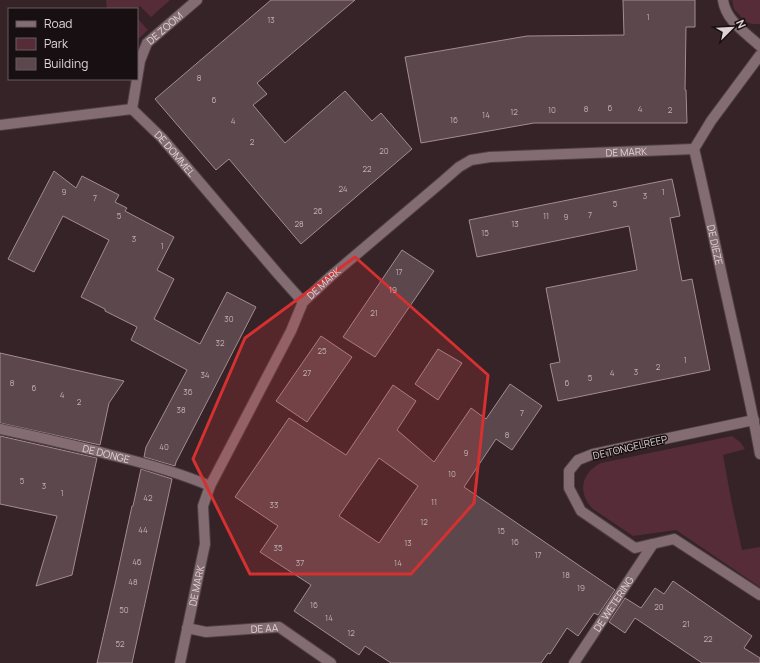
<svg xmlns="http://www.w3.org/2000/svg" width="760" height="663" font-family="Manrope,sans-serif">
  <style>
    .green { fill: #562c39 }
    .building { fill: #5b474c; stroke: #a38c92; fill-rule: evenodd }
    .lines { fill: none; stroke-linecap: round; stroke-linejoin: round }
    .street-casing { stroke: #4f4044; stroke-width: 12 }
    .street { stroke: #836d73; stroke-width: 10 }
    .marked { fill: #d63131; fill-opacity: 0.2; stroke: #d63131; stroke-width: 3; stroke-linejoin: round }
    .labels { text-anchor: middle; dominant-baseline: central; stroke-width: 3; stroke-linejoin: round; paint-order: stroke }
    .number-label { font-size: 8px; fill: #bfb0b4 }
    .street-label { font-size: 10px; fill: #e0d3d6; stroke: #170f11 }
  </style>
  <rect width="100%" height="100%" fill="#352328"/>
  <g class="green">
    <polygon points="106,0 170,0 151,17 140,6 136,9 107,9"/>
    <polygon points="732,0 760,0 760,24 752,24 746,22 734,9"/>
    <polygon points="137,18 148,30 137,40"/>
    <path d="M732,436l8,6 5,7 -22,6 8,44 11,51 18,-3v40l-84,-57 -43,6 -40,-27c-16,-16 -12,-36 8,-46z"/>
  </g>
  <g class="building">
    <polygon points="271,0 355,0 257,83 267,94 253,105 285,143 345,91 372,121 381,113 412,149 301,244 229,159 216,170 155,99"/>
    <polygon points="623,0 695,0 695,27 686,27 685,90 686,90 687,123 534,123 421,143 405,57 527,36 624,35"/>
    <polygon points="54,171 76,188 82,176 119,195 115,202 127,208 125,211 174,237 157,270 174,279 154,319 200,344 227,292 256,307 176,462 175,466 144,457 146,447 187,370 131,340 137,327 105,311 105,309 81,297 109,240 63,216 34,272 8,259"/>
    <polygon points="672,179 680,216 670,218 682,281 692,279 710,370 558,401 550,364 560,362 546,288 637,270 629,226 477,257 469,220"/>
    <polygon points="402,250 434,271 375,357 343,337"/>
    <polygon points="321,336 352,357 307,422 276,401"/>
    <polygon points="438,349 462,363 438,400 415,384"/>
    <polygon points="0,353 124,381 109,403 100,445 0,423"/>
    <path d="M510,384l32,22 -30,44 -16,-11 -32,48 151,103 -17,25 -4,-2 -16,23 -11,-8 -17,26 -2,-1 -7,10h-150l-26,-17 -6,9 -65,-44 17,-26 -51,-33 18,-26 -43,-29 54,-79 57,37 47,-70 23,16 -19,29 37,32 37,-54 15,11zM379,458l39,28 -39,57 -40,-27z"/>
    <polygon points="0,436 97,458 72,575 36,586 57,516 0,504"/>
    <polygon points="141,469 172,479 132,663 97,663 116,580 132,506 133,506"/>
    <polygon points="673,581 752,636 744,648 760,658 760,663 702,663 635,618 625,633 609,622 625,598 641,608 655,588 664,594"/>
  </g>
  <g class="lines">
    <g class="street-casing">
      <g id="street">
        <path d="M723,0c3,21 22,32 37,46"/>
        <path id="s1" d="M760,55l-49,66 -17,28c10,41 18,82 27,122 13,61 28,121 39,183"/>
        <path id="s2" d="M132,109l8,-48 7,-18 50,-43"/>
        <path id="s3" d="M0,125l132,-16 30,29 116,136 25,28"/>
        <polyline points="754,420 593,454 578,460 569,471 569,488 581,511 635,548 674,539 760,595"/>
        <path id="s4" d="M0,429c37,8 74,16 111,26 33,8 67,17 99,31"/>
        <path id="s5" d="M187,628l19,4 73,-5 52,36"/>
        <path id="s6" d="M180,663l25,-119 -2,-38 7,-20 81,-155 12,-29 28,-26 112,-95 16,-14 12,-7 19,-3 204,-8"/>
        <path id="s7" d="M574,663l79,-119"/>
      </g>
    </g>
    <use href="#street" class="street"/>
  </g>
  <path class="marked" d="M355,257l133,118 -14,128 -63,71h-161l-57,-115 52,-121z"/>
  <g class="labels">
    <g class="number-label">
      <text x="648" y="16">1</text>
      <text x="271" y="19">13</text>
      <text x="199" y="77">8</text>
      <text x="214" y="99">6</text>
      <text x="610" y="107">6</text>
      <text x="586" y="108">8</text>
      <text x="640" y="108">4</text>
      <text x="552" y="109">10</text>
      <text x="670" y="109">2</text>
      <text x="514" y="111">12</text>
      <text x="486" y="114">14</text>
      <text x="454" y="119">16</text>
      <text x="233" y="120">4</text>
      <text x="252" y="141">2</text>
      <text x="384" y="150">20</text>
      <text x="367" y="168">22</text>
      <text x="343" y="188">24</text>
      <text x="64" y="191">9</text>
      <text x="663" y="191">1</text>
      <text x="645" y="195">3</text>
      <text x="95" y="197">7</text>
      <text x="615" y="203">5</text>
      <text x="318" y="210">26</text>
      <text x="590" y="214">7</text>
      <text x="119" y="215">5</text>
      <text x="546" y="215">11</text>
      <text x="566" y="216">9</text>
      <text x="299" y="223">28</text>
      <text x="515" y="223">13</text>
      <text x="485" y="232">15</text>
      <text x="134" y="238">3</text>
      <text x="162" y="245">1</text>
      <text x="399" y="271">17</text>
      <text x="393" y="289">19</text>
      <text x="374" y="312">21</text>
      <text x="229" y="318">30</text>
      <text x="220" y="342">32</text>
      <text x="322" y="350">25</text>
      <text x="685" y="359">1</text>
      <text x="658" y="366">2</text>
      <text x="636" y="371">3</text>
      <text x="307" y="372">27</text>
      <text x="612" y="372">4</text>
      <text x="205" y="374">34</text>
      <text x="590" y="377">5</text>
      <text x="12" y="382">8</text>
      <text x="567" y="382">6</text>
      <text x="34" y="387">6</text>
      <text x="188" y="391">36</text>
      <text x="62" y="394">4</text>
      <text x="79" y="401">2</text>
      <text x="181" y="409">38</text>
      <text x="522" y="412">7</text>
      <text x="507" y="434">8</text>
      <text x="164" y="446">40</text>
      <text x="466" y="452">9</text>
      <text x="452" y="473">10</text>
      <text x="22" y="480">5</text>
      <text x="44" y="485">3</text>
      <text x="62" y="492">1</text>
      <text x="148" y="497">42</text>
      <text x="434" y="501">11</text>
      <text x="274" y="504">33</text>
      <text x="424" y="521">12</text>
      <text x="143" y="529">44</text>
      <text x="501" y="530">15</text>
      <text x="515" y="541">16</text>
      <text x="408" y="542">13</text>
      <text x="278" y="547">35</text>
      <text x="538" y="554">17</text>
      <text x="137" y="561">46</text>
      <text x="300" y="562">37</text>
      <text x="398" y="562">14</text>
      <text x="566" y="574">18</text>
      <text x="133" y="581">48</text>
      <text x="581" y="587">19</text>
      <text x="314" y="604">16</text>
      <text x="659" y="606">20</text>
      <text x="124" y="609">50</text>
      <text x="329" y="617">14</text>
      <text x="686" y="623">21</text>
      <text x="351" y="632">12</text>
      <text x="708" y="638">22</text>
      <text x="120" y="643">52</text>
    </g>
    <g class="street-label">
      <text stroke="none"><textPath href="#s2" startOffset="91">DE ZOOM</textPath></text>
      <text stroke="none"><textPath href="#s6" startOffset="763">DE MARK</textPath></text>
      <text stroke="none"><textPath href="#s3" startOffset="195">DE DOMMEL</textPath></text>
      <text stroke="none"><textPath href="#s1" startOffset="213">DE DIEZE</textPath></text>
      <text stroke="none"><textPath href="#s6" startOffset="415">DE MARK</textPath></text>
      <text transform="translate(630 447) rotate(-13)">DE TONGELREEP</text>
      <text stroke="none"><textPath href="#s4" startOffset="109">DE DONGE</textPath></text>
      <text stroke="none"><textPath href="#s6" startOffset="79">DE MARK</textPath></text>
      <text stroke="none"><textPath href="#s7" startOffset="71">DE WETERING</textPath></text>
      <text stroke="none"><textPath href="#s5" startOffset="78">DE AA</textPath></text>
    </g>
  </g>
  <rect x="8" y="8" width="130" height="72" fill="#170f11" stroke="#675d60"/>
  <rect x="16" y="21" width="20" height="6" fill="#836d73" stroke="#675d60"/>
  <text x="44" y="28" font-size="12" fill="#e0d3d6">Road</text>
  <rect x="16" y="38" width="20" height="12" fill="#562c39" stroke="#675d60"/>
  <text x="44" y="48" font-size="12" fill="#e0d3d6">Park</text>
  <rect x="16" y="58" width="20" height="12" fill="#5b474c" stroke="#675d60"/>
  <text x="44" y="68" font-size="12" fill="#e0d3d6">Building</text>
  <g transform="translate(732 28) rotate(66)" stroke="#170f11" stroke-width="3" paint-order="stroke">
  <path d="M0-3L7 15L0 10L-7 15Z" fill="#e0d3d6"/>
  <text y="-6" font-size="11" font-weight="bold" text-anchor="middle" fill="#e0d3d6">N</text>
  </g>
</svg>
